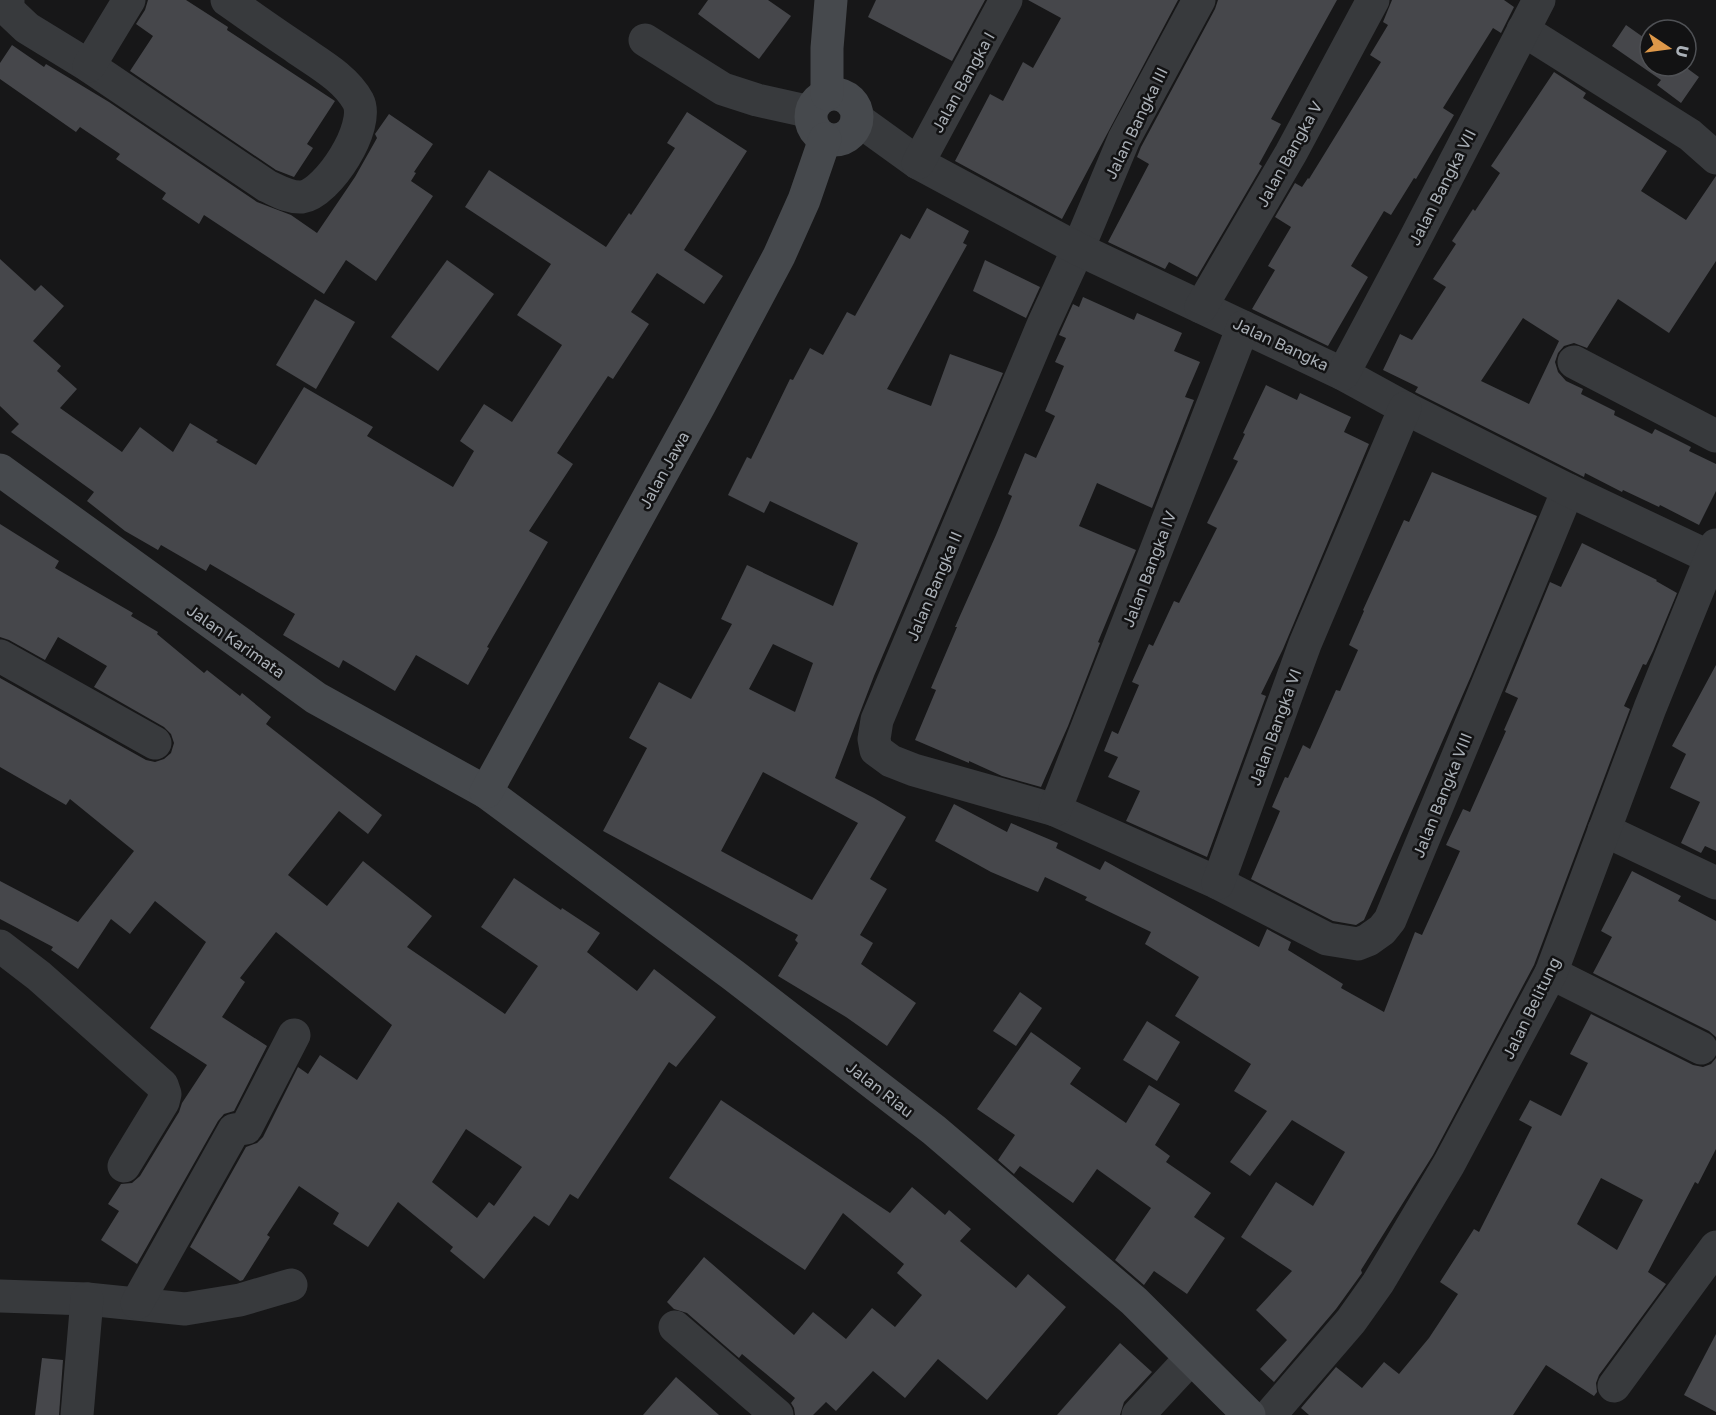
<svg xmlns="http://www.w3.org/2000/svg" width="1716" height="1415" font-family="'Golos Text',sans-serif">
  <style>
    .building { fill: #46474b; fill-rule: evenodd }
    .lines { fill: none; stroke-linecap: round; stroke-linejoin: round }
    .minor { stroke: #383a3d; stroke-width: 33 }
    .secondary { stroke: #46494d; stroke-width: 33 }
    .labels { text-anchor: middle; dominant-baseline: central; stroke-width: 5; stroke-linejoin: round; paint-order: stroke }
    .street-label { font-size: 16px; fill: #aab0b7; stroke: #121213 }
  </style>
  <rect width="100%" height="100%" fill="#171718"/>
  <g class="building">
    <polygon points="148,0 186,0 228,27 227,30 335,101 307,144 313,148 294,177 276,170 130,71 153,36 136,24 145,10"/>
    <polygon points="708,0 768,0 791,16 759,59 698,14"/>
    <polygon points="876,0 985,0 952,61 868,17"/>
    <polygon points="1028,0 1178,0 1062,219 955,161 990,94 1003,101 1023,62 1033,68 1061,18"/>
    <polygon points="1218,0 1337,0 1271,119 1281,124 1259,164 1262,166 1197,277 1169,262 1165,269 1108,242 1149,164 1137,157 1141,147 1215,9"/>
    <polygon points="1392,0 1504,0 1514,7 1501,33 1493,28 1443,108 1454,115 1416,179 1414,178 1391,215 1384,211 1351,266 1368,277 1328,346 1252,309 1275,270 1268,266 1291,227 1275,217 1295,183 1302,187 1308,178 1309,179 1381,62 1370,55 1388,25 1383,22"/>
    <polygon points="1626,25 1650,42 1650,66 1684,66 1699,77 1681,103 1657,85 1661,80 1612,46"/>
    <polygon points="12,45 44,67 46,64 109,102 257,202 291,215 317,233 355,177 377,138 375,134 389,114 433,144 414,172 416,173 411,181 433,196 376,281 346,260 324,294 204,215 199,224 162,199 166,193 116,159 120,154 80,127 76,132 0,79 0,63"/>
    <path d="M1554,72l32,21 -3,5 84,53 -26,40 45,29 30,-44v85l-47,72 -51,-34 -31,49 -13,-5 -10,3 -6,7 -3,9 3,10 8,9 17,8 -2,5 34,17 -1,4 38,19 3,-5 36,18 -2,4 27,13v27l-17,34 -39,-20 -1,2 -36,-17 -1,2 -37,-19 -1,4 -8,-4 -161,-81 3,-5 -35,-17 17,-36 12,6 34,-53 -13,-8 23,-35 -4,-3 21,-32 2,2 25,-38 -9,-7zM1523,318l36,23 -30,63 -48,-23z"/>
    <polygon points="687,112 747,151 684,250 723,276 704,304 657,273 631,312 649,324 613,379 608,376 557,453 573,464 529,531 548,542 487,647 489,648 468,685 416,655 395,691 343,660 339,668 283,635 295,614 210,564 206,571 161,545 158,550 125,531 87,501 94,492 11,432 19,424 0,406 0,259 35,291 41,285 64,306 33,341 61,366 57,371 77,389 60,408 122,452 140,427 173,452 190,423 218,440 216,442 256,465 304,387 373,427 367,436 453,487 474,451 460,441 484,404 512,422 562,345 517,315 551,264 465,207 489,170 606,247 629,213 631,215 675,148 667,143"/>
    <path d="M927,208l42,23 -6,12 4,2 -80,144 44,17 19,-52 53,19 -129,303 -39,102 39,20 32,19 -36,62 17,10 -27,46 13,8 -12,21 55,39 -29,43 -41,-29 -68,-41 20,-33 -3,-3 3,-5 -195,-104 44,-83 -18,-10 30,-56 32,17 41,-75 -11,-5 26,-54 86,41 25,-63 -88,-42 -6,12 -36,-18 19,-38 4,2 39,-80 3,1 17,-32 13,7 24,-43 8,4 46,-82 9,5zM773,644l40,19 -18,49 -46,-23zM763,772l95,51 -46,77 -91,-49z"/>
    <polygon points="447,260 494,294 438,371 391,337"/>
    <polygon points="985,260 1040,287 1026,318 973,291"/>
    <polygon points="1083,297 1134,320 1137,313 1182,333 1174,351 1200,362 1185,397 1194,400 1152,508 1097,483 1079,526 1136,550 1098,642 1100,643 1068,726 1041,787 1002,776 969,761 969,763 915,740 936,690 931,688 957,627 955,627 996,535 1012,496 1008,494 1025,453 1036,458 1055,416 1045,411 1064,366 1055,362 1066,338 1059,335 1073,304 1079,307"/>
    <polygon points="315,299 355,322 316,389 276,365"/>
    <polygon points="1266,385 1297,400 1300,393 1351,417 1344,432 1369,444 1283,649 1261,694 1266,696 1207,857 1126,821 1140,791 1108,777 1118,757 1104,751 1112,731 1118,734 1139,685 1132,682 1149,644 1153,646 1174,601 1179,603 1217,528 1207,523 1238,461 1233,459 1245,434 1243,433"/>
    <polygon points="1432,472 1537,516 1471,676 1364,920 1356,925 1333,921 1251,879 1280,811 1272,807 1285,777 1288,778 1303,745 1310,749 1336,690 1340,691 1358,650 1349,645 1364,611 1363,610 1404,520 1409,522"/>
    <path d="M0,524l59,37 -4,7 78,45 -2,3 27,16 -1,2 47,39 3,-3 33,26 2,-3 29,24 -5,7 116,91 -14,19 -29,-23 -51,64 39,31 36,-45 69,55 -25,31 98,67 33,-48 -57,-39 33,-49 47,32 1,-2 38,25 -13,19 50,39 17,-22 62,48 -40,50 -7,-5 -91,137 -8,-5 -21,32 -15,-10 -50,63 -34,-28 3,-4 -55,-45 -30,45 -35,-23 6,-11 -40,-27 -32,49 3,2 -27,43 -3,1 -50,-34 56,-100 11,-4 6,-6 35,-70 10,7 12,-19 37,25 35,-55 -116,-93 -36,46 5,4 -23,35 45,29 -33,65 -10,3 -6,7 -81,143 -36,-24 18,-29 -11,-7 13,-20 11,-1 8,-7 39,-64 3,-9 25,-38 -57,-37 56,-86 -51,-41 -25,33 -19,-15 -33,50 -27,-19 2,-3 -53,-28v-38l78,41 56,-71 -64,-52 -4,6 -66,-38v-89l146,82 9,2 9,-3 7,-6 3,-10 -3,-9 -7,-7 -70,-40 13,-21 -49,-29 -13,23 -36,-20 -9,-3zM466,1129l56,38 -28,39 -5,-4 -12,16 -45,-36z"/>
    <polygon points="1582,543 1657,580 1656,581 1677,593 1653,651 1646,665 1643,664 1624,706 1630,709 1534,965 1433,1155 1361,1270 1362,1273 1336,1309 1274,1382 1260,1369 1287,1340 1256,1310 1292,1271 1241,1237 1276,1182 1313,1206 1345,1152 1292,1120 1250,1176 1230,1162 1267,1111 1234,1091 1251,1064 1175,1016 1199,977 1145,944 1151,932 1085,900 1087,897 1045,877 1038,892 991,872 935,841 954,804 1007,832 1011,823 1058,843 1056,848 1100,870 1105,861 1259,947 1267,929 1291,942 1288,950 1343,984 1341,988 1384,1012 1415,932 1422,935 1460,851 1446,845 1463,809 1470,812 1506,731 1504,730 1518,698 1505,692 1550,582 1561,587"/>
    <polygon points="1716,665 1716,851 1705,846 1701,853 1681,843 1700,802 1670,788 1686,754 1672,746"/>
    <polygon points="1632,871 1681,896 1678,901 1716,921 1716,1037 1709,1031 1593,973 1612,937 1601,931"/>
    <polygon points="1020,992 1042,1008 1016,1046 993,1031"/>
    <path d="M1591,1014l102,51 10,2 8,-3 5,-6v91l-18,35 -3,-2 -47,90 18,12 -67,91 -3,8 1,9 -3,4 -48,-31 -33,50h-204l-8,-7 35,-41 26,21 22,-26 15,12 30,-36 29,-44 -18,-12 34,-53 5,3 53,-105 -13,-7 11,-20 31,16 27,-53 -18,-9zM1601,1178l42,22 -26,50 -40,-26z"/>
    <polygon points="1147,1021 1180,1042 1157,1081 1123,1060"/>
    <polygon points="1031,1032 1081,1068 1070,1084 1126,1123 1149,1085 1180,1104 1155,1145 1170,1156 1166,1162 1211,1193 1194,1217 1225,1238 1187,1294 1154,1271 1144,1285 1115,1260 1151,1208 1097,1169 1073,1203 1020,1166 1014,1174 998,1160 1015,1135 977,1109"/>
    <polygon points="721,1100 890,1213 912,1187 945,1215 949,1210 971,1229 960,1241 1016,1288 1028,1274 1066,1307 987,1400 938,1359 905,1398 873,1371 836,1411 826,1402 813,1415 795,1415 794,1408 791,1403 795,1398 742,1354 739,1358 687,1313 674,1309 667,1302 704,1257 794,1335 813,1312 846,1339 872,1308 895,1327 922,1295 897,1273 904,1264 843,1213 805,1270 669,1178"/>
    <polygon points="1716,1334 1716,1412 1684,1395"/>
    <polygon points="1120,1343 1152,1372 1124,1402 1120,1415 1057,1415"/>
    <polygon points="42,1358 63,1360 59,1415 35,1415"/>
    <polygon points="676,1377 719,1415 643,1415"/>
  </g>
  <g class="lines">
    <g class="minor">
      <path d="M8,0v10l19,18 62,38 178,120c11,5 22,12 35,11 26,-4 69,-71 56,-96 -13,-24 -42,-39 -63,-54 -23,-15 -45,-31 -68,-47"/>
      <polyline points="1199,0 1124,139 1078,249 1043,325 877,720 874,739 876,750 891,761 914,770 1055,810 1218,883 1327,939 1358,944 1368,940 1382,930 1390,920 1568,490"/>
      <polyline points="1523,30 1690,135 1716,158"/>
      <polyline points="645,40 723,89 757,100 811,112"/>
      <polyline points="89,66 129,0"/>
      <polyline points="857,119 918,163 1078,249 1343,374 1405,408 1568,490 1716,560"/>
      <polyline points="918,163 1006,0"/>
      <polyline points="1201,307 1291,153 1373,0"/>
      <polyline points="1574,362 1716,436"/>
      <polyline points="1343,374 1416,237 1539,0"/>
      <polyline points="0,656 155,743"/>
      <polyline points="1055,810 1243,327"/>
      <polyline points="1604,830 1716,883"/>
      <polyline points="1218,883 1305,644 1405,408"/>
      <polyline points="0,946 39,976 162,1085 165,1094 163,1102 124,1166"/>
      <polyline points="1551,973 1701,1048"/>
      <polyline points="0,1296 87,1299 185,1309 240,1300 291,1285"/>
      <polyline points="137,1303 234,1130 246,1128 294,1035"/>
      <polyline points="675,1327 777,1415"/>
      <polyline points="1614,1386 1716,1247"/>
      <polyline points="77,1415 87,1299"/>
      <polyline points="1138,1415 1191,1358"/>
      <polyline points="1270,1415 1351,1321 1378,1283 1449,1164 1551,973 1650,708 1716,545"/>
    </g>
    <g class="secondary">
      <circle cx="834" cy="117" r="23"/>
      <polyline points="827,94 827,48 831,0"/>
      <polyline points="0,470 316,698 486,792 733,975 934,1130 1134,1301 1249,1415"/>
      <polyline points="486,792 699,406 779,256 804,200 825,139"/>
    </g>
  </g>
  <g class="labels">
    <g class="street-label">
      <text transform="translate(963 82) rotate(-61)">Jalan Bangka I</text>
      <text transform="translate(1136 123) rotate(-64)">Jalan Bangka III</text>
      <text transform="translate(1289 154) rotate(-61)">Jalan Bangka V</text>
      <text transform="translate(1442 187) rotate(-63)">Jalan Bangka VII</text>
      <text transform="translate(1281 344) rotate(25)">Jalan Bangka</text>
      <text transform="translate(664 470) rotate(-61)">Jalan Jawa</text>
      <text transform="translate(1149 569) rotate(-69)">Jalan Bangka IV</text>
      <text transform="translate(934 586) rotate(-67)">Jalan Bangka II</text>
      <text transform="translate(236 641) rotate(35)">Jalan Karimata</text>
      <text transform="translate(1275 727) rotate(-70)">Jalan Bangka VI</text>
      <text transform="translate(1442 795) rotate(-68)">Jalan Bangka VIII</text>
      <text transform="translate(1531 1008) rotate(-64)">Jalan Belitung</text>
      <text transform="translate(880 1089) rotate(38)">Jalan Riau</text>
    </g>
  </g>
  <g transform="translate(1668 48) rotate(103)"><circle r="28" fill="#121213" stroke="#4f5155" stroke-width="1.5"/>
  <path d="M0-4.5L10 22L0 15L-10 22Z" fill="#de9849"/>
  <text y="-9" font-size="16" font-weight="bold" text-anchor="middle" fill="#aab0b7">U</text>
  </g>
</svg>
